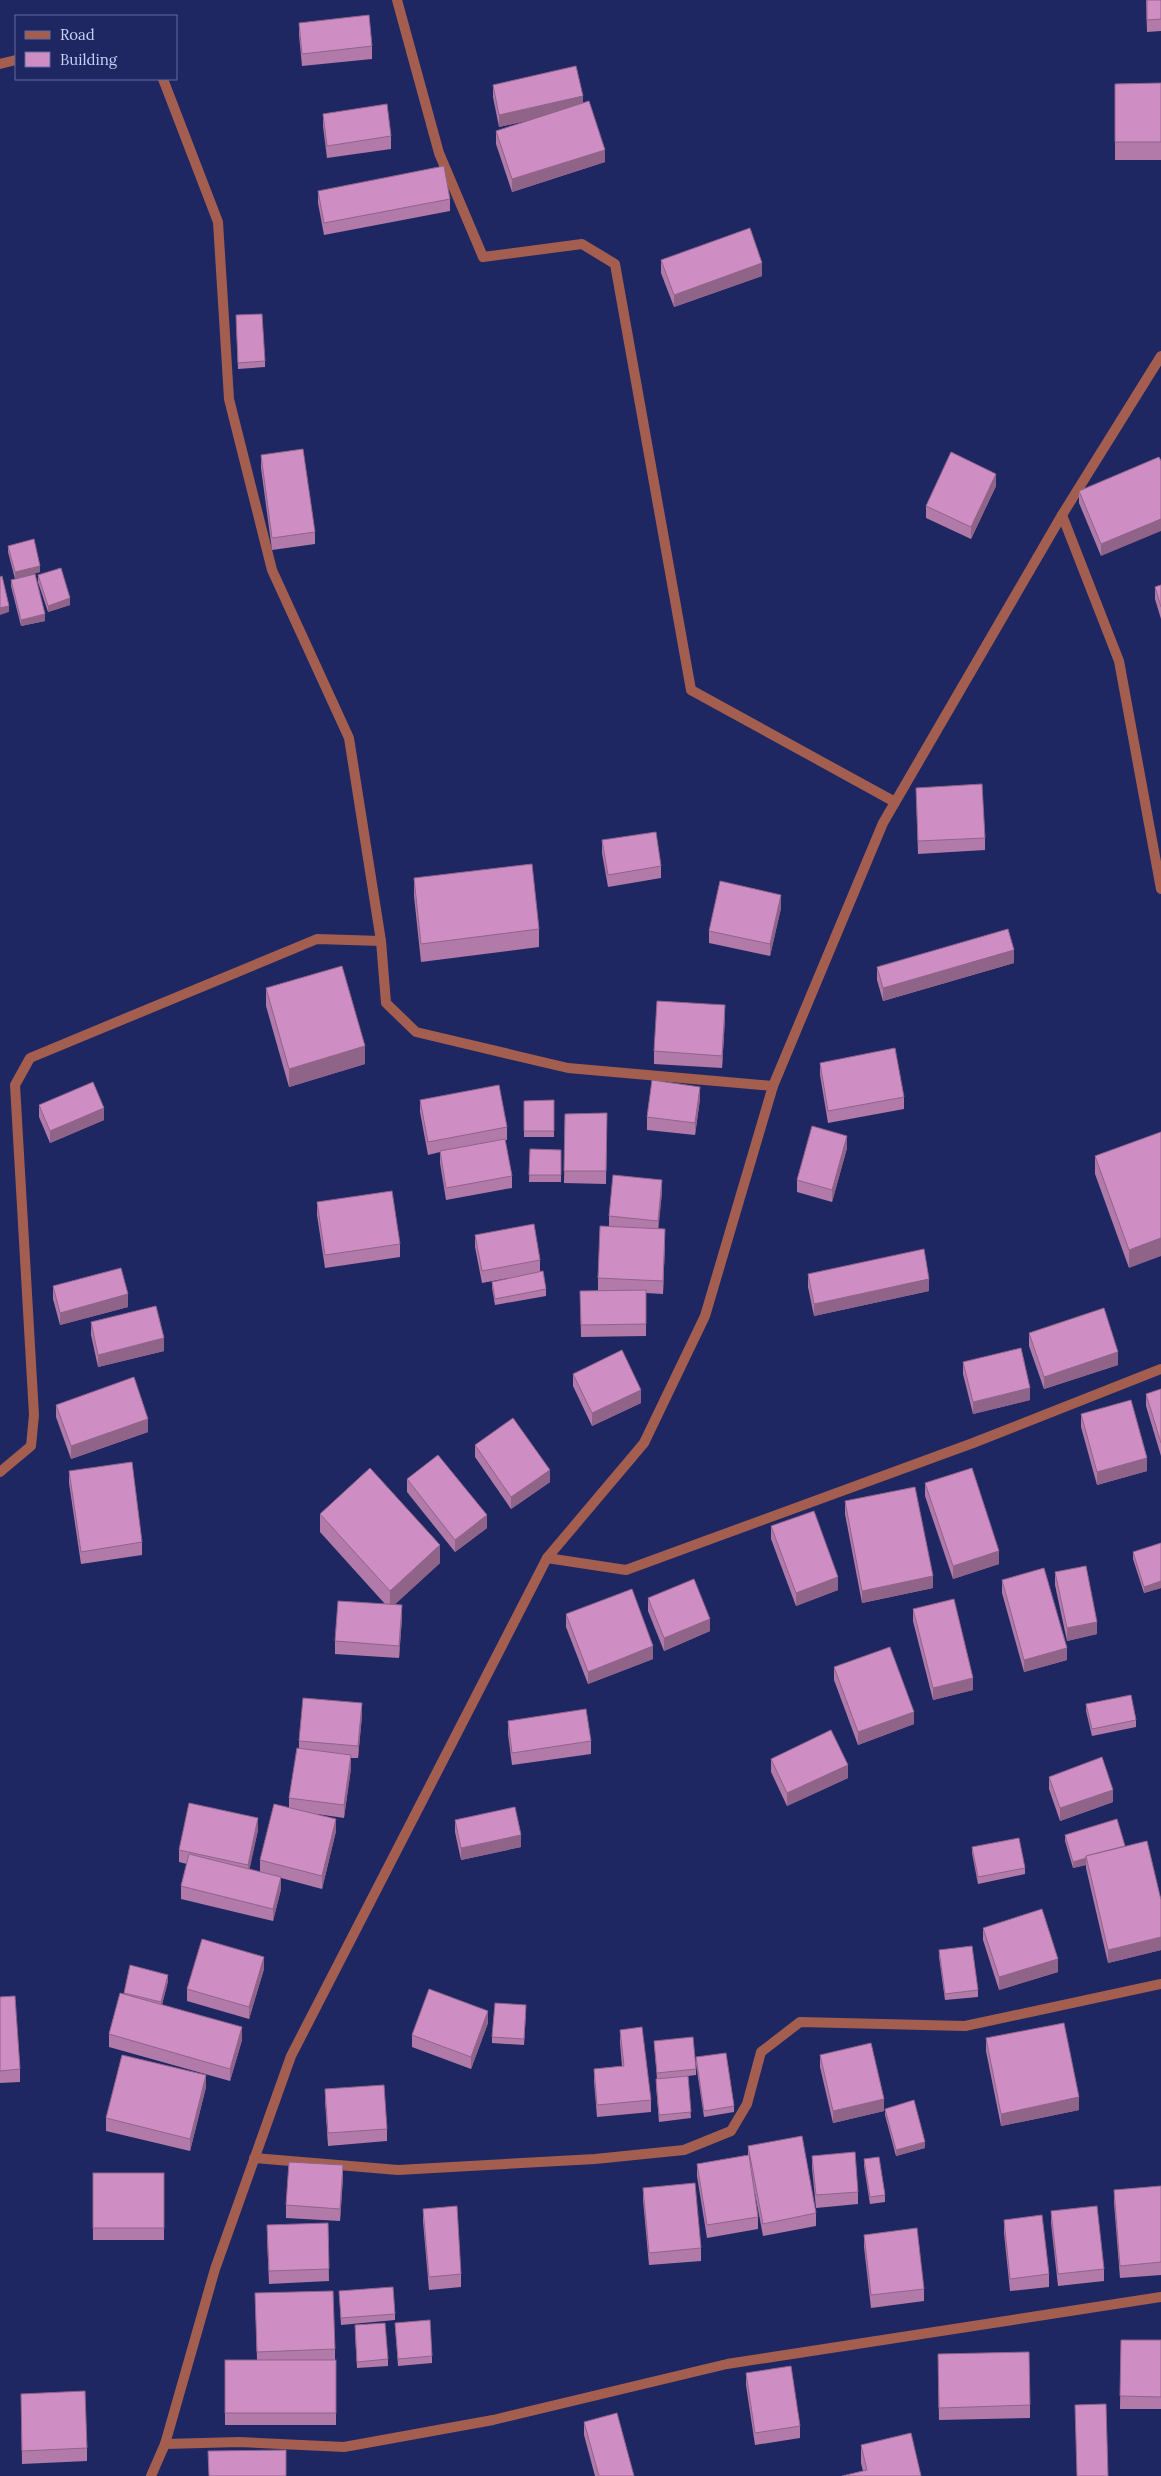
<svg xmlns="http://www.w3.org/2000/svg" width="1161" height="2476" font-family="Lora,serif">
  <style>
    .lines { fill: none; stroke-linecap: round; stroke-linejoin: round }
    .street { stroke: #a35e50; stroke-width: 10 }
    .wall { fill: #b17aa9 }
    .shaded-wall { fill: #906389 }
    .building { fill: #ce8ec4; stroke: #906389 }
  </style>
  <rect width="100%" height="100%" fill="#1e2762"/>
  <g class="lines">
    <g class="street">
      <polyline points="397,0 439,153 483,257 582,244 615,264 691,690 895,802"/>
      <polyline points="0,64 16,60"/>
      <polyline points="163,79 218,222 229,399 272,570 349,738 381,941 386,1003 416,1032 568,1068 773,1086"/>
      <polyline points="1062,515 1119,661 1161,889"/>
      <polyline points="0,1472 31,1446 34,1415 15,1085 30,1058 317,939 381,941"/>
      <polyline points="547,1558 626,1570 973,1443 1161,1369"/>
      <polyline points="254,2158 398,2170 595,2159 684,2150 731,2131 747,2104 761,2052 800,2022 965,2026 1161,1984"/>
      <polyline points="165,2444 239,2442 344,2447 493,2420 727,2364 1161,2297"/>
      <polyline points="151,2476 165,2444 215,2269 291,2056 547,1558 644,1443 705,1316 773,1086 883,823 1062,515 1161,356"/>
    </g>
  </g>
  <g class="wall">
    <polygon points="1146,0 1161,0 1161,31 1147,32"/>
    <polygon points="299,23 372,46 372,59 302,66 299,35"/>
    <polygon points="1161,83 1161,160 1115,160 1115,84"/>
    <polygon points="493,85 583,103 605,162 512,192 496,144 496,131 530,120 499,127 493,97"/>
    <polygon points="323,114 391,136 391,149 327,158 323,126"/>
    <polygon points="318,191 450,199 450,211 324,235 318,203"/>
    <polygon points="661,260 762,276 674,307 661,273"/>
    <polygon points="236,322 265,361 265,367 238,369"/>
    <polygon points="261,455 315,532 315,544 272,550 261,468"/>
    <polygon points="1159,457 1101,556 1079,503 1079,491"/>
    <polygon points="996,486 971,539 926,518 926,506"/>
    <polygon points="8,546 40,572 15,579 8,552"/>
    <polygon points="38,575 70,605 48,612 38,582"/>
    <polygon points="11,580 45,621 21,626 11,586"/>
    <polygon points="1161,585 1161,619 1155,599 1155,587"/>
    <polygon points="916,788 985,838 985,850 918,854"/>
    <polygon points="602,840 661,866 661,878 608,887 602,853"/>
    <polygon points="414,878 539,929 539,947 421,962 414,896"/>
    <polygon points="781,908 770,956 709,943 709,931"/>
    <polygon points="1014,963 883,1001 877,980 877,967"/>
    <polygon points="266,988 365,1064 289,1087 266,1006"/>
    <polygon points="725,1018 722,1068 654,1064 654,1051"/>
    <polygon points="820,1063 904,1097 904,1109 828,1123 820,1075"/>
    <polygon points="700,1099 695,1135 647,1130 647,1117"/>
    <polygon points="420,1100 507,1127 507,1140 505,1140 512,1176 512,1188 446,1200 440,1163 440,1152 428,1155 420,1112"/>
    <polygon points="554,1100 554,1137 524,1137 524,1101"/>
    <polygon points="39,1105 104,1120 50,1143 39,1117"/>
    <polygon points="607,1113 606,1184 564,1183 565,1114"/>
    <polygon points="1161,1132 1129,1268 1095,1174 1095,1156"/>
    <polygon points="847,1148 832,1202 797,1192 797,1180"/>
    <polygon points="530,1149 561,1150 561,1182 529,1182"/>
    <polygon points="662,1192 658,1228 665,1241 663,1294 646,1293 646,1336 581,1337 580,1291 598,1291 598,1278 609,1226 609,1216"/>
    <polygon points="317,1202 400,1244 400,1257 325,1268 317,1215"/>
    <polygon points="475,1235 540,1260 540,1272 546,1289 546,1296 495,1305 492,1288 492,1282 514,1277 482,1283 475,1247"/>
    <polygon points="808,1274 929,1291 814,1316 808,1287"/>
    <polygon points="53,1286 128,1307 60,1325 53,1299"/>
    <polygon points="91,1322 164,1351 98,1367 91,1335"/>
    <polygon points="1029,1333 1118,1365 1044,1389 1029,1346"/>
    <polygon points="963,1362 1030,1400 973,1414 963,1374"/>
    <polygon points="573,1374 641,1403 592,1426 573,1386"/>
    <polygon points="1161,1389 1161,1456 1146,1406 1146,1394"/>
    <polygon points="56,1405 148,1432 71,1459 56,1417"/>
    <polygon points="1081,1414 1147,1471 1097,1485 1081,1427"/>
    <polygon points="475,1445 550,1482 511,1509 475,1457"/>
    <polygon points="69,1471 142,1542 142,1555 81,1564 69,1483"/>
    <polygon points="407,1479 487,1528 455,1552 407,1492"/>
    <polygon points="925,1483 999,1564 953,1579 925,1496"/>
    <polygon points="845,1501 933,1588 862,1603 845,1514"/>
    <polygon points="320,1514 440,1563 395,1604 402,1617 399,1658 335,1654 335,1641 385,1604 320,1532"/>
    <polygon points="771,1526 838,1590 796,1606 771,1539"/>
    <polygon points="1161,1543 1161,1588 1144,1593 1133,1559 1133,1552"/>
    <polygon points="1055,1572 1097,1634 1067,1641 1055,1585"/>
    <polygon points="1002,1580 1067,1660 1024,1672 1002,1593"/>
    <polygon points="648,1598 710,1631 664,1651 648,1611"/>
    <polygon points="913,1609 973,1690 933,1700 913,1621"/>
    <polygon points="566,1614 653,1659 588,1684 566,1627"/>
    <polygon points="834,1667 914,1724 858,1745 834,1680"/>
    <polygon points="1086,1704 1136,1720 1136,1727 1092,1736 1086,1711"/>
    <polygon points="362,1715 358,1758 351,1758 351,1768 344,1818 317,1814 336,1831 322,1889 281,1878 281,1889 273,1921 181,1899 181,1886 187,1864 179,1862 179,1850 258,1830 249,1869 260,1872 260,1860 289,1807 289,1798 299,1749 299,1741"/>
    <polygon points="508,1721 591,1741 591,1754 512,1765 508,1734"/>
    <polygon points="771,1759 848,1778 787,1806 771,1772"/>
    <polygon points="1049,1777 1113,1802 1060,1821 1049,1789"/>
    <polygon points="455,1820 521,1847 461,1860 455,1832"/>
    <polygon points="1065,1835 1125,1846 1161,1900 1161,1950 1108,1963 1086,1868 1086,1865 1073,1868 1065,1841"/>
    <polygon points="972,1847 1025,1868 1025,1874 978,1884 972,1853"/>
    <polygon points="983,1928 1058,1972 999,1990 983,1940"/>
    <polygon points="939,1950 978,1990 978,1997 945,2000 939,1957"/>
    <polygon points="264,1969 249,2019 187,2001 187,1989"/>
    <polygon points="168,1981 162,2005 242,2040 230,2081 109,2047 109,2034 124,1993"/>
    <polygon points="0,1997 20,2069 20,2082 0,2083"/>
    <polygon points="526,2012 524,2045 492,2043 492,2037"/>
    <polygon points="488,2023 471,2069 412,2047 412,2035"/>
    <polygon points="620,2030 651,2100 651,2112 597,2117 594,2081 594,2069 622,2066 620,2043"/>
    <polygon points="986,2038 1079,2110 1001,2126 986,2051"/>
    <polygon points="654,2041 696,2069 696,2075 688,2076 691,2118 659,2122 656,2085 656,2079 657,2079"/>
    <polygon points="820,2055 884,2111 833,2123 820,2067"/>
    <polygon points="696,2057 734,2106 734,2112 704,2117 696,2064"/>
    <polygon points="206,2087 190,2151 106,2131 106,2118"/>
    <polygon points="325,2089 387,2129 387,2141 328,2146 325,2101"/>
    <polygon points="885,2109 925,2148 896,2156 885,2115"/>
    <polygon points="748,2146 816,2213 816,2226 763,2236 754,2188 758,2217 758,2229 707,2238 697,2176 697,2164 748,2155"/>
    <polygon points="812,2156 858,2192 858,2204 816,2208 812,2168"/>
    <polygon points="864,2159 885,2195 885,2202 870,2204 864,2166"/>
    <rect x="93" y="2173" width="71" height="67"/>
    <polygon points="343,2177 340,2221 286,2218 286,2205"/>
    <polygon points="1161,2186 1161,2275 1120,2278 1114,2203 1114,2190"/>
    <polygon points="643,2188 701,2248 701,2261 649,2265 643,2200"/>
    <polygon points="423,2209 461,2274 461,2287 429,2290 423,2221"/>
    <polygon points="1051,2211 1104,2269 1104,2281 1058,2286 1051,2223"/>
    <polygon points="1004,2220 1049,2274 1049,2287 1010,2291 1004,2233"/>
    <polygon points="328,2223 329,2281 269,2284 267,2237"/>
    <polygon points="864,2235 924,2289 924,2301 871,2308 864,2247"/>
    <polygon points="339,2291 395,2314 395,2320 341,2325"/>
    <polygon points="255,2293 335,2349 335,2360 336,2360 336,2425 225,2425 225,2360 257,2360"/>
    <polygon points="395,2323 432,2356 432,2363 398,2366"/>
    <polygon points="355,2332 388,2359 388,2366 357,2368"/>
    <polygon points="1121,2340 1161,2340 1161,2409 1120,2409"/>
    <polygon points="938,2367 1030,2405 1030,2418 939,2420"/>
    <polygon points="746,2373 800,2426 800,2438 755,2445 746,2385"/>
    <polygon points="21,2394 87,2448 87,2461 22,2464"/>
    <polygon points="584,2422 634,2476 595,2476 584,2435"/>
    <polygon points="861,2445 921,2476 863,2471 861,2463"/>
  </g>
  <g class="shaded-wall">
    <polygon points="583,96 583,108 499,127 499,115"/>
    <polygon points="605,150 605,162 512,192 512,179"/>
    <polygon points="762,263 762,276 674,307 674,295"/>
    <polygon points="996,474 996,486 971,539 971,527"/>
    <polygon points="1161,519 1161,531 1101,556 1101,544"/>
    <polygon points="40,566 40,572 15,579 15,572"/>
    <polygon points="70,598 70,605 48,612 48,606"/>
    <polygon points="9,606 9,612 0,615 0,608"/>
    <polygon points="45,614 45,621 21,626 21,620"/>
    <polygon points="781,895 781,908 770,956 770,944"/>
    <polygon points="1014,950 1014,963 883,1001 883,988"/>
    <polygon points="725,1005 725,1018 722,1068 722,1056"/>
    <polygon points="365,1046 365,1064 289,1087 289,1069"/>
    <polygon points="700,1087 700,1099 695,1135 695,1123"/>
    <polygon points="104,1108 104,1120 50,1143 50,1131"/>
    <polygon points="847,1136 847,1148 832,1202 832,1190"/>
    <polygon points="662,1180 662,1192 658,1234 658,1221"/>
    <polygon points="665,1229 665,1241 663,1294 663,1281"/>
    <polygon points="1161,1238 1161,1256 1129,1268 1129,1250"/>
    <polygon points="929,1279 929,1291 814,1316 814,1304"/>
    <polygon points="128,1294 128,1307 60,1325 60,1313"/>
    <polygon points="164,1338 164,1351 98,1367 98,1355"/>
    <polygon points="1118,1352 1118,1365 1044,1389 1044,1377"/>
    <polygon points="1030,1388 1030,1400 973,1414 973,1402"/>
    <polygon points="641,1390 641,1403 592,1426 592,1413"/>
    <polygon points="148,1419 148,1432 71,1459 71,1446"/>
    <polygon points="1147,1458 1147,1471 1097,1485 1097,1472"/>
    <polygon points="550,1470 550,1482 511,1509 511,1497"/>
    <polygon points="487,1515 487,1528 455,1552 455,1540"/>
    <polygon points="440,1545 440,1563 390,1609 390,1591"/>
    <polygon points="999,1551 999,1564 953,1579 953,1566"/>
    <polygon points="933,1576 933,1588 862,1603 862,1591"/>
    <polygon points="838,1577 838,1590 796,1606 796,1593"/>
    <polygon points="1161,1581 1161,1588 1144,1593 1144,1587"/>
    <polygon points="402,1605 402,1617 399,1658 399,1646"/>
    <polygon points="710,1619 710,1631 664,1651 664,1638"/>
    <polygon points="1097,1622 1097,1634 1067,1641 1067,1628"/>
    <polygon points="653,1646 653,1659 588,1684 588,1672"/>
    <polygon points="1067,1648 1067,1660 1024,1672 1024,1660"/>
    <polygon points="973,1678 973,1690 933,1700 933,1688"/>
    <polygon points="362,1703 362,1715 358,1758 358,1746"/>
    <polygon points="914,1712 914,1724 858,1745 858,1732"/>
    <polygon points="351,1755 351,1768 344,1818 344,1805"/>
    <polygon points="848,1765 848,1778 787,1806 787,1793"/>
    <polygon points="1113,1790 1113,1802 1060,1821 1060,1808"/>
    <polygon points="258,1818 258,1830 248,1877 248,1865"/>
    <polygon points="336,1819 336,1831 322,1889 322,1876"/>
    <polygon points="521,1835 521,1847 461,1860 461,1848"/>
    <polygon points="1086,1858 1086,1865 1073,1868 1073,1862"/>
    <polygon points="281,1877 281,1889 273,1921 273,1909"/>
    <polygon points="1161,1937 1161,1950 1108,1963 1108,1950"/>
    <polygon points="264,1957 264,1969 249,2019 249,2007"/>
    <polygon points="1058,1959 1058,1972 999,1990 999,1977"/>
    <polygon points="168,1975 168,1981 161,2008 161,2002"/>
    <polygon points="488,2011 488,2023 471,2069 471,2057"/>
    <polygon points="242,2027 242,2040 230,2081 230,2069"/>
    <polygon points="206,2075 206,2087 190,2151 190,2139"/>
    <polygon points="1079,2097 1079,2110 1001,2126 1001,2114"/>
    <polygon points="884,2099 884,2111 833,2123 833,2111"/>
    <polygon points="925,2142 925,2148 896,2156 896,2150"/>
    <polygon points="343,2165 343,2177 340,2221 340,2209"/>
  </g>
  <g class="building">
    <polygon points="1147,0 1161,0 1161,19 1147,20"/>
    <polygon points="369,15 372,46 302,54 299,23"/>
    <polygon points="576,66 583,96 499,115 493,85"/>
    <polygon points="1161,83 1161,142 1115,142 1115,84"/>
    <polygon points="589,101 605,150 512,179 496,131"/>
    <polygon points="387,104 391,136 327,146 323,114"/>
    <polygon points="444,166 450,199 324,223 318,191"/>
    <polygon points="750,228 762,263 674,295 661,260"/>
    <polygon points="262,314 265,361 238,363 236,315"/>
    <polygon points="303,449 315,532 272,538 261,455"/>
    <polygon points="951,452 996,474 971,527 926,506"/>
    <polygon points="1159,457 1161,461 1161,519 1101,544 1079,491"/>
    <polygon points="34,539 40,566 15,572 8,546"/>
    <polygon points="61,568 70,598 48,606 38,575"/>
    <polygon points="35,574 45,614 21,620 11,580"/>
    <polygon points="2,576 9,606 0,608 0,577"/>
    <polygon points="1161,585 1161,607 1155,587"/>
    <polygon points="982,784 985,838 918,841 916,788"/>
    <polygon points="656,832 661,866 608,875 602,840"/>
    <polygon points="532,864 539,929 421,944 414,878"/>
    <polygon points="720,881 781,895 770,944 709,931"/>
    <polygon points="1008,929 1014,950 883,988 877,967"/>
    <polygon points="342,966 365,1046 289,1069 266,988"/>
    <polygon points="657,1001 725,1005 722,1056 654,1051"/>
    <polygon points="895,1048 904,1097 828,1111 820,1063"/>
    <polygon points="652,1080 700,1087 695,1123 647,1117"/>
    <polygon points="93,1082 104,1108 50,1131 39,1105"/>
    <polygon points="499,1085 507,1127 428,1142 420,1100"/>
    <polygon points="554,1100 554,1131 524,1131 524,1101"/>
    <polygon points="607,1113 606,1171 564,1171 565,1114"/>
    <polygon points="812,1126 847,1136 832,1190 797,1180"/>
    <polygon points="1161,1132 1161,1238 1129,1250 1095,1156"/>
    <polygon points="505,1139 512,1176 446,1188 440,1151"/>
    <polygon points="530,1149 561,1150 561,1175 529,1175"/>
    <polygon points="613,1175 662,1180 658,1221 609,1216"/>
    <polygon points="392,1191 400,1244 325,1255 317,1202"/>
    <polygon points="534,1224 540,1260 482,1271 475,1235"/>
    <polygon points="600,1226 665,1229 663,1281 598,1278"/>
    <polygon points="924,1249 929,1279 814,1304 808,1274"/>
    <polygon points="121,1268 128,1294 60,1313 53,1286"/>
    <polygon points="543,1271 546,1289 495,1299 492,1282"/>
    <polygon points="646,1290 646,1324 581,1325 580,1291"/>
    <polygon points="156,1306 164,1338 98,1355 91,1322"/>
    <polygon points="1104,1308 1118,1352 1044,1377 1029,1333"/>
    <polygon points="1021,1348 1030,1388 973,1402 963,1362"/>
    <polygon points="622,1350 641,1390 592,1413 573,1374"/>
    <polygon points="134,1377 148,1419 71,1446 56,1405"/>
    <polygon points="1161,1389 1161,1443 1146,1394"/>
    <polygon points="1131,1400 1147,1458 1097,1472 1081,1414"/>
    <polygon points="513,1418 550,1470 511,1497 475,1445"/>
    <polygon points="438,1455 487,1515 455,1540 407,1479"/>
    <polygon points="132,1462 142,1542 81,1552 69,1471"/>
    <polygon points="370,1468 440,1545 390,1591 320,1514"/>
    <polygon points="972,1468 999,1551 953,1566 925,1483"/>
    <polygon points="915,1487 933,1576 862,1591 845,1501"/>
    <polygon points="814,1511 838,1577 796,1593 771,1526"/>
    <polygon points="1161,1543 1161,1581 1144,1587 1133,1552"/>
    <polygon points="1086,1566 1097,1622 1067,1628 1055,1572"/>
    <polygon points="1044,1568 1067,1648 1024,1660 1002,1580"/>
    <polygon points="694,1579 710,1619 664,1638 648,1598"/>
    <polygon points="632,1589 653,1646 588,1672 566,1614"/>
    <polygon points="954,1599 973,1678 933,1688 913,1609"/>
    <polygon points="338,1601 402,1605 399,1646 335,1641"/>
    <polygon points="890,1647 914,1712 858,1732 834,1667"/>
    <polygon points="1131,1695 1136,1720 1092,1729 1086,1704"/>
    <polygon points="303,1698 362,1703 358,1746 299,1741"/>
    <polygon points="586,1709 591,1741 512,1753 508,1721"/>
    <polygon points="831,1730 848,1765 787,1793 771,1759"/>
    <polygon points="297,1748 351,1755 344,1805 289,1798"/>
    <polygon points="1102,1757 1113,1790 1060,1808 1049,1777"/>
    <polygon points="189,1803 258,1818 248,1865 179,1850"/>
    <polygon points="274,1804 336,1819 322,1876 260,1860"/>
    <polygon points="515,1807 521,1835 461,1848 455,1820"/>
    <polygon points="1117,1819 1125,1846 1086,1856 1086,1858 1073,1862 1065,1835"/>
    <polygon points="1019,1838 1025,1868 978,1877 972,1847"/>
    <polygon points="1147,1841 1161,1900 1161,1937 1108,1950 1086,1856"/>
    <polygon points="189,1854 281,1877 273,1909 181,1886"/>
    <polygon points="1042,1909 1058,1959 999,1977 983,1928"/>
    <polygon points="202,1939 264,1957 249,2007 187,1989"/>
    <polygon points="972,1946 978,1990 945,1994 939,1950"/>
    <polygon points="130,1965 168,1975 161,2002 124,1993"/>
    <polygon points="429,1989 488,2011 471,2057 412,2035"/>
    <polygon points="120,1993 242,2027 230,2069 109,2034"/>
    <polygon points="15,1996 20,2069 0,2071 0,1997"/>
    <polygon points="495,2003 526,2005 524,2039 492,2037"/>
    <polygon points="1064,2023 1079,2097 1001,2114 986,2038"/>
    <polygon points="642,2027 651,2100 597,2105 594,2069 624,2066 620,2030"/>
    <polygon points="693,2037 696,2069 657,2073 654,2041"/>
    <polygon points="871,2043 884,2099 833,2111 820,2055"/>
    <polygon points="726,2053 734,2106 704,2111 696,2057"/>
    <polygon points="122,2055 206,2075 190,2139 106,2118"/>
    <polygon points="688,2076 691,2112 659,2115 656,2079"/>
    <polygon points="384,2085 387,2129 328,2133 325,2089"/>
    <polygon points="914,2100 925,2142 896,2150 885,2109"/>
    <polygon points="802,2136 816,2213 763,2224 748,2146"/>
    <polygon points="855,2152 858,2192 816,2195 812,2156"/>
    <polygon points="749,2155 758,2217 707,2225 697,2164"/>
    <polygon points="879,2157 885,2195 870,2197 864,2159"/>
    <polygon points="289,2162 343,2165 340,2209 286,2205"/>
    <rect x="93" y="2173" width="71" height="55"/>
    <polygon points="695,2183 701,2248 649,2253 643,2188"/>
    <polygon points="1161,2186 1161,2262 1120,2266 1114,2190"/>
    <polygon points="457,2206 461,2274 429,2277 423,2209"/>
    <polygon points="1097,2206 1104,2269 1058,2274 1051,2211"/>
    <polygon points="1042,2215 1049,2274 1010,2279 1004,2220"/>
    <polygon points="328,2223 329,2269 269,2271 267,2225"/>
    <polygon points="917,2228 924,2289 871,2295 864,2235"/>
    <polygon points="393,2287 395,2314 341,2318 339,2291"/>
    <polygon points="333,2291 335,2349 257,2352 255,2293"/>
    <polygon points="430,2320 432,2356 398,2359 395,2323"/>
    <polygon points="385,2323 388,2359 357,2362 355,2325"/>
    <polygon points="1121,2340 1161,2340 1161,2397 1120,2396"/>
    <polygon points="1029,2352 1030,2405 939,2408 938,2354"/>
    <rect x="225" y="2360" width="111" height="53"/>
    <polygon points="791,2366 800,2426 755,2433 746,2373"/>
    <polygon points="85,2391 87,2448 22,2451 21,2394"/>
    <polygon points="1106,2404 1108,2476 1077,2476 1075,2405"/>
    <polygon points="617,2413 634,2476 599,2476 584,2422"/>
    <polygon points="911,2433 921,2476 842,2476 867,2470 861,2445"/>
    <polygon points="286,2450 286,2476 209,2476 208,2451"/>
  </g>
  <rect x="15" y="15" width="162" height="65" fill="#1e2762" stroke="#626b9d"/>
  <rect x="25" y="31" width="25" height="8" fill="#a35e50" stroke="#626b9d"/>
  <text x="60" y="40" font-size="15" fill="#c7d1f6">Road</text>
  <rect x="25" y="52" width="25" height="15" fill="#ce8ec4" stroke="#626b9d"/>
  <text x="60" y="65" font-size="15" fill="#c7d1f6">Building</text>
</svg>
